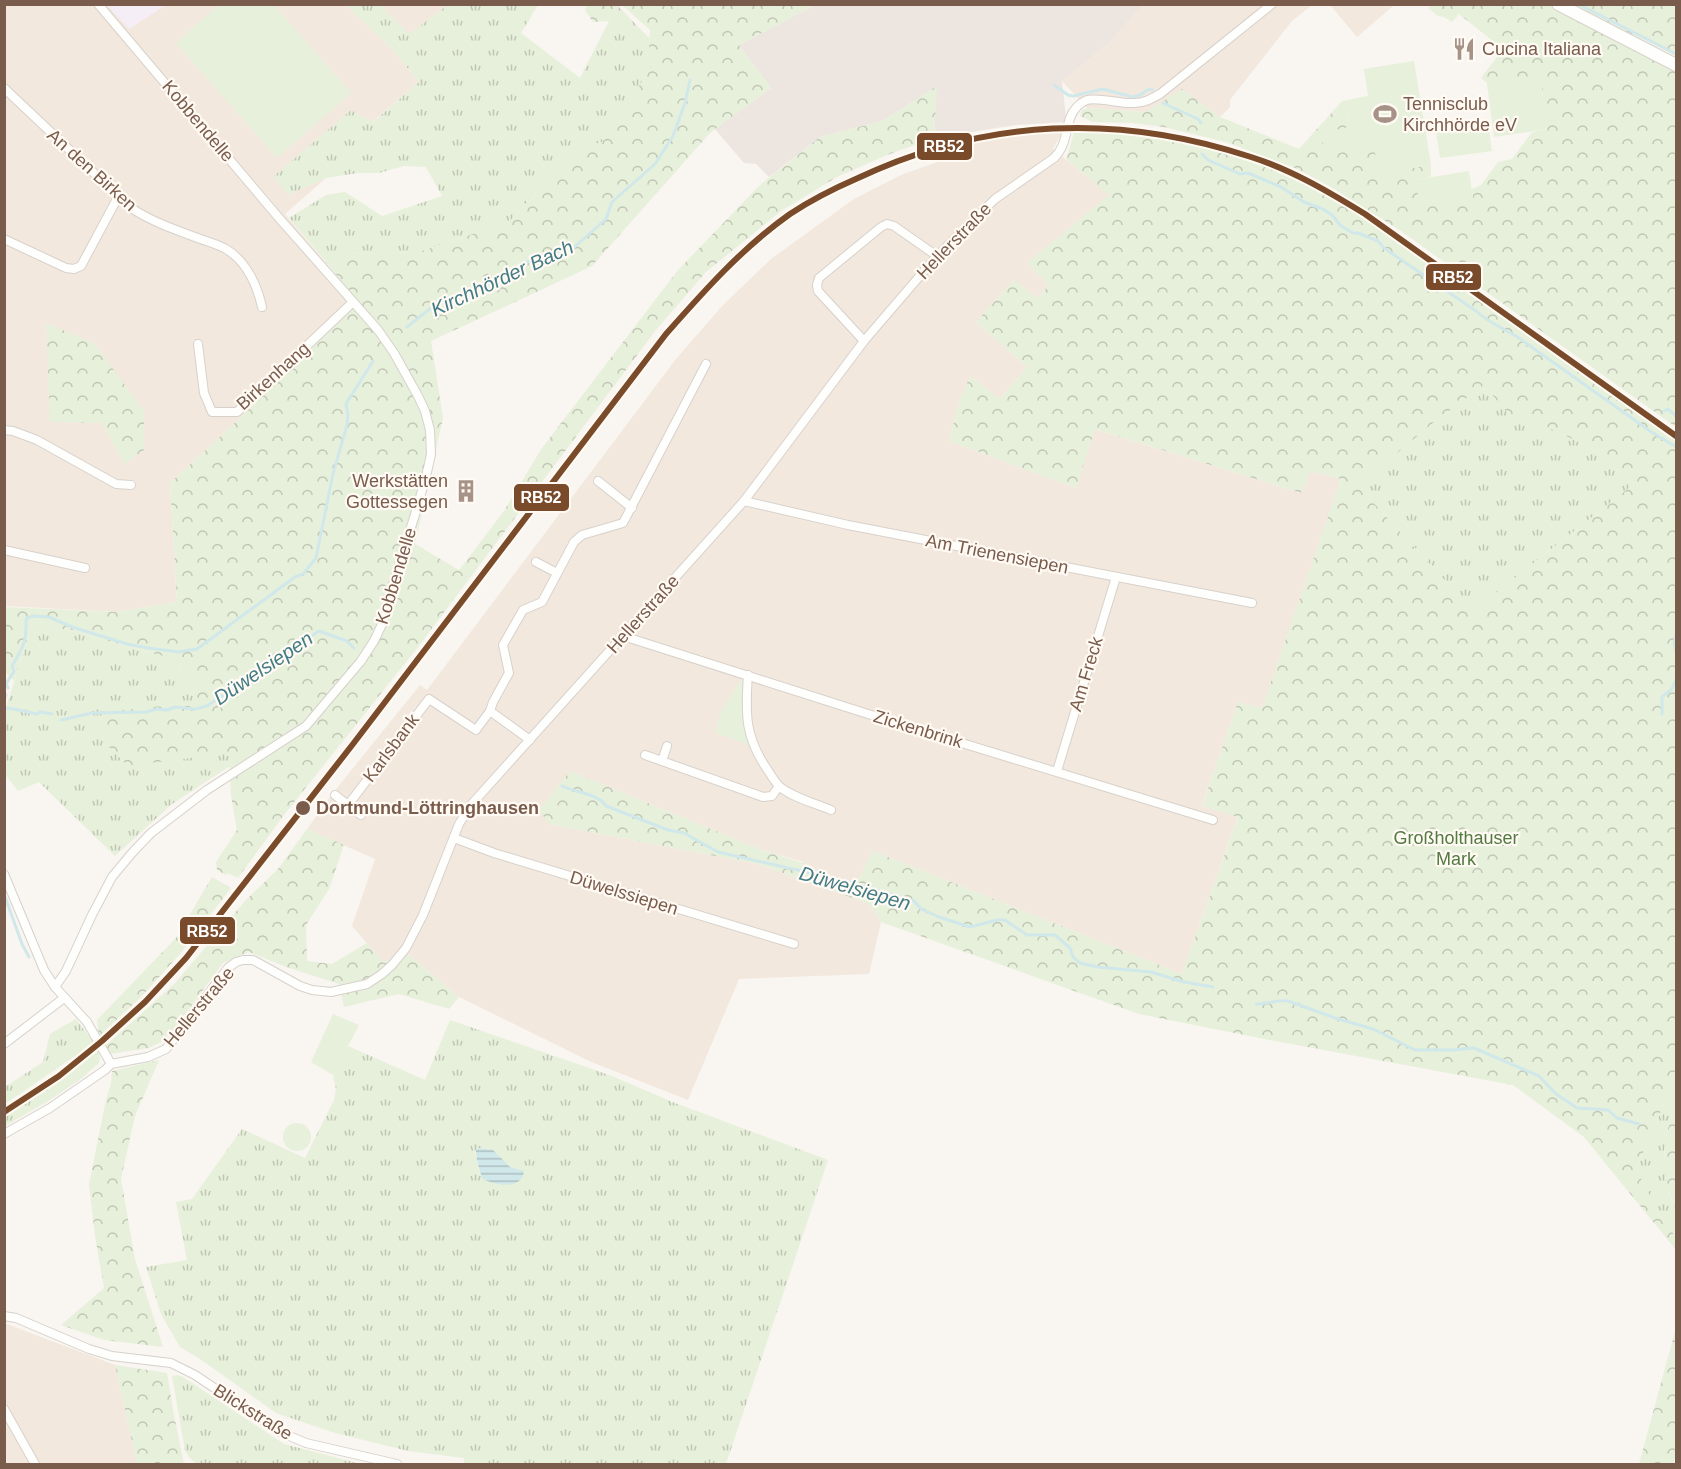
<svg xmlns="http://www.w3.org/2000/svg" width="1681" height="1469" font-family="Arial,sans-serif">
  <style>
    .residential { fill: #f2e8de }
    .industrial { fill: #ede5e0 }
    .education { fill: #f6eef6 }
    .grass { fill: url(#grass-tufts); fill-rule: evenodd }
    .forest { fill: url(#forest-crowns); fill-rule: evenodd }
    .green { fill: #e7f0db }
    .water { fill: url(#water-rules) }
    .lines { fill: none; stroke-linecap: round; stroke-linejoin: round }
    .stream { stroke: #d0e8ea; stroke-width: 3 }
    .street-casing { stroke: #d7d1cb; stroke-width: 10 }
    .secondary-casing { stroke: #d9d2cb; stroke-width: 14 }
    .street { stroke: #fefefd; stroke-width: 8 }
    .secondary { stroke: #fefefd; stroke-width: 12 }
    .rail-1-casing { stroke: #fffaf3; stroke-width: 10 }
    .rail-1 { stroke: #7a4b2a; stroke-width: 6 }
    .stop-dot { fill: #7a5c4d; stroke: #fffaf3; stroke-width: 2 }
    .labels { text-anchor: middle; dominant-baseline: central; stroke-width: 4.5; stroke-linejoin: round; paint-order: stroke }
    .poi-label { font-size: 18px; fill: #7a5c4d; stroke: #fffaf3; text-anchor: start }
    .street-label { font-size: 18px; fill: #7a5c4d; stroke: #fffaf3 }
    .stop-label { font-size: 18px; font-weight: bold; fill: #7a5c4d; stroke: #fffaf3; text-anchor: start }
    .park-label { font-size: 18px; fill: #537a41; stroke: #fffaf3 }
    .water-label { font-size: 20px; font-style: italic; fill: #437c86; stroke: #fffaf3 }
    .line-badge { stroke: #fffaf3; stroke-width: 2 }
    .badge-label { font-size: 16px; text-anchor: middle; font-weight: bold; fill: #fff }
  </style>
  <defs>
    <pattern id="grass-tufts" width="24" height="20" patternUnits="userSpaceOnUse" patternTransform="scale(1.5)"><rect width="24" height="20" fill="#e7f0db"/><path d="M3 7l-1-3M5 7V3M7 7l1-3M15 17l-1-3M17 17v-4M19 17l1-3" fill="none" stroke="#c0c6b4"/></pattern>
    <pattern id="forest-crowns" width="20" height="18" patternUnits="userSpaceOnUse" patternTransform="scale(1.5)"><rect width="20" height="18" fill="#e7f0db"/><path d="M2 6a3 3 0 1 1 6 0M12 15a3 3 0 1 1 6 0" fill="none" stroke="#c0c6b4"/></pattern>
    <pattern id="water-rules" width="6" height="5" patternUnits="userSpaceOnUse" patternTransform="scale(1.5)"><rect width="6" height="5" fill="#d0e8ea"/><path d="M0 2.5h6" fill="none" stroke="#aebfc0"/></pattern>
  </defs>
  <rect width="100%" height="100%" fill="#f9f5f0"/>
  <g class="residential">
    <polygon points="4,5 346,5 391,48 419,82 288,194 326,178 285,214 357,300 238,420 170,483 177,602 117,612 5,606"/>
    <polygon points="380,5 448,5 409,35"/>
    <polygon points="1143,5 1312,5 1292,21 1230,100 1230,107 1220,117 1182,90 1146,112 1087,108 1062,81 1110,42"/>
    <polygon points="1330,5 1394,5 1357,37"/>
    <polygon points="1063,131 1053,149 1110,195 1028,263 1049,285 1037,298 1014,280 976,322 1027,367 1000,399 970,376 960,400 949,441 1076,488 1094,429 1301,493 1310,471 1341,479 1262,709 1238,702 1202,805 1238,816 1182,974 873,851 855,886 802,868 803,862 762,850 570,771 549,824 757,864 869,904 881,922 869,974 739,979 688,1100 589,1061 459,997 403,950 384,963 352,926 375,859 307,829 333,793 420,685 427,690 676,359 723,305 771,259 854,199 901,175 951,157 947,148 996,137"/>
    <polygon points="4,1323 115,1365 137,1464 5,1464"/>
  </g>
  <polygon class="industrial" points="815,5 1143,5 1110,42 1062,81 1066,117 1065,122 1015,125 934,138 936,87 882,121 820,137 769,177 756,164 744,163 715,129 771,88 739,45"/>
  <polygon class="education" points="107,5 166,5 129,29"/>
  <g class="grass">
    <polygon points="346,5 380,5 409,34 448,5 538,5 521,33 580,78 609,21 619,7 649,38 651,68 602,142 573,152 509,222 419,252 346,254 326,262 289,218 326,195 345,192 382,216 442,196 426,167 404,166 379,173 358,173 326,178 288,195 273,177 351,110 373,122 419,82 391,48"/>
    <polygon points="1485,384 1515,422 1537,422 1591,448 1634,484 1473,611 1358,486 1433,423"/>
    <polygon points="33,621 163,656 193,681 194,703 229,753 230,766 172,804 115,856 39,782 18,791 5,774 5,711"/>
    <polygon points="76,1019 94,1043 5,1104 5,1087 43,1062 50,1034"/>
    <path d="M450,1020l162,56 63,27 153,57 -102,304h-262v-6l-56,-7 -73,-18 -59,-20 -76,-54 -20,-12 -19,-33 -15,-47 41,-7 -11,-58 16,-3 50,-70 63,29 29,-58 2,-11 -3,-14 15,-29 77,34zM479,1148l10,1 21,18 10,3 -3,13h-22l-15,-9 -5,-22 1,-3z"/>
    <polygon points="98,1050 100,1058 99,1063 82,1078 50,1100 5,1126 5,1117 63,1079"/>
    <polygon points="1676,1076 1676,1105 1668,1127 1664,1152 1667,1183 1670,1196 1676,1210 1676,1237 1660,1216 1636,1169 1664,1104 1671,1084"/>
    <polygon points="177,1375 183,1377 284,1444 361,1464 197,1464 190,1458 185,1451 172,1376"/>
  </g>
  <g class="forest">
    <polygon points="588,4 621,4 621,5 609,21 593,22 585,10"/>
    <polygon points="622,5 815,5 739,45 771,88 710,133 592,266 431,341 443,418 415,544 459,570 504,511 542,448 678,270 761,184 820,137 882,121 937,86 934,138 887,155 837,177 781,211 706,272 656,330 418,647 284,815 238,878 228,873 226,875 217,870 216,862 237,830 231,796 229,753 128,766 105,743 102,712 194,703 193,681 163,656 33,621 14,681 5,672 4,607 117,612 177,602 170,483 238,420 357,300 326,262 346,254 419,252 509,222 573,152 602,142 651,68 649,45 650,30"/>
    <polygon points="1431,5 1558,5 1676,65 1676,427 1401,231 1331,187 1295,168 1226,142 1164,127 1132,123 1093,122 1080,116 1082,110 1087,108 1146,112 1182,89 1220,117 1299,149 1342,101 1343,103 1346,103 1350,124 1375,147 1379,174 1431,165 1431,177 1415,180 1473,198 1472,189 1481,185 1498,162 1512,159 1532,132 1547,129 1540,75 1487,83 1481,78 1503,49 1459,14 1452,22 1444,17 1438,16 1428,8"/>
    <polygon points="1573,5 1676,5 1676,56"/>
    <path d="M1074,131c74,3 148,14 217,46 37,17 72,40 106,63l279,202v634l-5,8 -7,20 -28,65 24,47 16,21v13l-92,-113 -71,-52 -238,-44 -136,-27 -258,-92 -12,-18 -112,-40 -208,-40 -10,-14 31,-39 192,79 41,13v5l52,18 18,-35 309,123 56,-157 -36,-11 36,-104 24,6 79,-229 -31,-8 -9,22 -206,-64 -19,59 -127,-47 11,-41 10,-24 30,23 27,-32 -51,-45 38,-42 23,18 12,-13 -22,-22 82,-68 -43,-36 6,-19zM1484,385l31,37h22l54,26 43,36 -161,127 -115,-125 75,-63z"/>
    <polygon points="46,323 94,343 144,411 144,450 124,464 102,423 50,422"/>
    <polygon points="307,829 344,845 329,889 306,925 307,961 332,964 367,943 384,963 403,950 459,997 449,1009 399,994 344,1007 339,984 289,968 249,952 223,963 178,1024 163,1041 149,1048 110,1054 105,1046 149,1007 175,983 245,901 278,869"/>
    <polygon points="212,877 231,888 179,955 140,998 99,1036 97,1020 176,938"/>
    <polygon points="159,1060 135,1116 121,1179 135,1259 163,1347 104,1340 61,1325 104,1288 95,1236 89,1184 106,1100 111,1083 112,1071"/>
    <path d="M1676,1105v105c-16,-34 -15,-71 0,-105z"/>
    <polygon points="1676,1328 1676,1451 1674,1464 1639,1464"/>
    <polygon points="115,1365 167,1373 174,1415 184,1464 137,1464"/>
  </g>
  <g class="green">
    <polygon points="220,4 274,5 351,93 277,158 176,43"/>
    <polygon points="1414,61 1431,165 1379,174 1374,147 1325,155 1321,132 1346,128 1346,124 1350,123 1346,103 1343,104 1342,101 1368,96 1364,69"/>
    <polygon points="1540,75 1547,129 1494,137 1487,83"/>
    <polygon points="1488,124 1492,151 1440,158 1436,132"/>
    <polygon points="1469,171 1473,198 1420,206 1415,180"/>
    <polygon points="742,678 744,679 742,716 749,745 716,733 720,713"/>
    <polygon points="333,1014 359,1025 333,1075 311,1062"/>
    <circle cx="297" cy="1137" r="14"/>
  </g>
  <path class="water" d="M479,1148l14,2 17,17 14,4c-2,19 -27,15 -41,8 -3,-5 -8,-24 -7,-30z"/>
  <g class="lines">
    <g class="stream">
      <polyline points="1578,4 1676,54"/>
      <polyline points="1054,85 1068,95 1073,96 1103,89 1133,97 1140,95 1149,89 1153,90"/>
      <polyline points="1163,103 1198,119 1201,123"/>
      <path d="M1202,154l6,6 32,14 8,-1 33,14 23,15 19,7 9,6 9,11 12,7h5l20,8 6,7 92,63c12,11 28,18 43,27l131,93 26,16"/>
      <polyline points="407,327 436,304 489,284 525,263 551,253 571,250 606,219 612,202 655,164 673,136 685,103 690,80"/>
      <polyline points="1664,411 1668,409 1676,416"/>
      <polyline points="1676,636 1674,643 1676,652"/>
      <path d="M8,688l-2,-4 8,-13 -2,-5c11,-19 15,-24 14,-47l6,-3 17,1 23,10 55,17 21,4 31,4 18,-3 98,-72 8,-3 13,-16 17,-84 14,-49 1,-11 -2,-10 27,-43"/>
      <polyline points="4,700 6,695"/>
      <polyline points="4,708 14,709 36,714 41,712 52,714"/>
      <polyline points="1662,714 1662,697 1672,689 1676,679"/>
      <polyline points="61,720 92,713 146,712 157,709 167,710 175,707 195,709 207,706 319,631 347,641 354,648"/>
      <path d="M562,786c12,6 37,8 44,20l62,24 16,3 34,19 128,29 68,20 7,8 18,8 31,10 27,-7h8l22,15h28l15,13 3,9 7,6 18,4 53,5 33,10 29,5"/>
      <polyline points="4,894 22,944 29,957"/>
      <path d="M1256,1004c10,0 25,-5 32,-3l47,17 38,11 42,21h38l21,-2 65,28 17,18 21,14 31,2 9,8 22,6"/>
    </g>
    <g class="street-casing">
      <g id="street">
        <path d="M4,88l127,120c20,13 42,21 64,29 10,4 22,7 31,12 20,12 31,36 36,58"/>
        <polyline points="4,239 66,268 74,269 81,266 118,197"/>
        <polyline points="864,341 818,291 817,285 819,278 881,227 887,224 894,226 937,256"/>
        <polyline points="198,344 204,393 212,412 237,412 353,302"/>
        <polyline points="4,430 13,431 37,440 116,484 131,485"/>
        <polyline points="598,481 632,508"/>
        <polyline points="744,501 848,525 1252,603"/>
        <polyline points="4,550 85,568"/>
        <polyline points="536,562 557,573"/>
        <polyline points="623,636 890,721 1213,820"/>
        <path d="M748,675c-3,40 -3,63 21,97 3,5 7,11 11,15 14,11 34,16 51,23"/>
        <polyline points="490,711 530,740"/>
        <polyline points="645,755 763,797 772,796 779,786"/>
        <polyline points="662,761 667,746"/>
        <polyline points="1057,771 1116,577"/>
        <polyline points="335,795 361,815"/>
        <polyline points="348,805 429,699 476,730 490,711 493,702 509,673 503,645 523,610 542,602 574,542 582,535 623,523 706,364"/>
        <polyline points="454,838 494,853 794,944"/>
        <polyline points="4,874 44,970 55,987 87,1022 111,1064"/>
        <polyline points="55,987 66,971 92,915 112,877 132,853 151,833 207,790 306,726 361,661 374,641 384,620 389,597 418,505 428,468 431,454 430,430 425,411 418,396 394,353 378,330 279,218 98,4"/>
        <polyline points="4,1044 64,998"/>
        <path d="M4,1134l46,-26 55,-38 6,-6 37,-7 18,-8 62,-81 8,-6 7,-2h10l47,26 12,4 19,2 36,-8 15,-10 10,-9 14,-17 17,-33 36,-91 11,-18 274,-305 120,-160 73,-85 58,-57 59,-41c16,-15 10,-38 22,-50 2,-3 8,-7 11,-8 11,-3 34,4 47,3 10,0 17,-4 26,-9l112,-90"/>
        <polyline points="4,1316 16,1318 89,1349 112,1356 171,1363 195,1375 280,1432 306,1443 397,1464"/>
        <polyline points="4,1409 35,1464"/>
      </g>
    </g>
    <g class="secondary-casing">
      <polyline id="secondary" points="1558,4 1676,65"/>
    </g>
    <use href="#street" class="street"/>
    <use href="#secondary" class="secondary"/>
    <g class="rail-1-casing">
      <path id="rail-1" d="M4,1112l55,-36 43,-35 43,-39 41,-44 167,-214 313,-410c38,-43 77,-87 124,-120 21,-14 45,-26 68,-36 127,-60 261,-65 393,-21 41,13 78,35 114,57l311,222"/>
    </g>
    <use href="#rail-1" class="rail-1"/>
  </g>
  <defs>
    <g id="restaurant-bare" transform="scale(1.8)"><path d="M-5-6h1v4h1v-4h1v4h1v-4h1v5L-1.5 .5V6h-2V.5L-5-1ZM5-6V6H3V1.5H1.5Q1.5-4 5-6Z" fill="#a69286" stroke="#fffaf3" stroke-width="2.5" paint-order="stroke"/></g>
    <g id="stadium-bare" transform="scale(1.8)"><path d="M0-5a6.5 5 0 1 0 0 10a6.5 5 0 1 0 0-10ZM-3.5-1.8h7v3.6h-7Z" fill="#a69286" stroke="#fffaf3" stroke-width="2.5" paint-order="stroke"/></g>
    <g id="building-bare" transform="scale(1.8)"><path d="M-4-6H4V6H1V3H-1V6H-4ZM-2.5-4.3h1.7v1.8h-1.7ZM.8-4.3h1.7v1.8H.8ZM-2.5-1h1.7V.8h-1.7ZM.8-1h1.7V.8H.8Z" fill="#a69286" stroke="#fffaf3" stroke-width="2.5" paint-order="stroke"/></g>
  </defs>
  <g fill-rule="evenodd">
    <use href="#restaurant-bare" x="1464" y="49"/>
    <use href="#stadium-bare" x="1385" y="114"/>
    <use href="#building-bare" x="466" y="491"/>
  </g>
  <circle class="stop-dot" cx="303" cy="808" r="8"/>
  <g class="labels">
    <g class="poi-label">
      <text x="1482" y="49">Cucina Italiana</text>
      <text x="1403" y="104">Tennisclub<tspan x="1403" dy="21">Kirchhörde eV</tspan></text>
      <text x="448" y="481" text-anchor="end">Werkstätten<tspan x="448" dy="21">Gottessegen</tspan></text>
    </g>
    <g class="street-label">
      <text transform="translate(198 121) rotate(50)">Kobbendelle</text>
      <text transform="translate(92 170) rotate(42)">An den Birken</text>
      <text transform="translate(954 241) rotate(-46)">Hellerstraße</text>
      <text transform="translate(273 376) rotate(-42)">Birkenhang</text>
      <text transform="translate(997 554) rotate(11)">Am Trienensiepen</text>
      <text transform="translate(396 576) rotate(-73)">Kobbendelle</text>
      <text transform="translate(643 614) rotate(-48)">Hellerstraße</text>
      <text transform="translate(1086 674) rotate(-73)">Am Freck</text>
      <text transform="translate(918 729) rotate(17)">Zickenbrink</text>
      <text transform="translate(391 748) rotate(-53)">Karlsbank</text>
      <text transform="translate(624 893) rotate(17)">Düwelssiepen</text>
      <text transform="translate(199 1007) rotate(-50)">Hellerstraße</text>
      <text transform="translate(253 1412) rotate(32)">Blickstraße</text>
    </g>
    <g class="stop-label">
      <text x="316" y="808">Dortmund-Löttringhausen</text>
    </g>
    <g class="park-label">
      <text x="1456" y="838">Großholthauser<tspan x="1456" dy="21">Mark</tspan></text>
    </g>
    <g class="water-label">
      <text transform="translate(502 278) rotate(-25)">Kirchhörder Bach</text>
      <text transform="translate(263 668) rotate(-34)">Düwelsiepen</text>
      <text transform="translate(855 888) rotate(16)">Düwelsiepen</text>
    </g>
  </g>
  <g class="line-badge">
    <rect x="916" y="132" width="57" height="29" rx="6" fill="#7a4b2a"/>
    <rect x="1425" y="263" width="57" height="28" rx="6" fill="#7a4b2a"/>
    <rect x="513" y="483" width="57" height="29" rx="6" fill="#7a4b2a"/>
    <rect x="179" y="916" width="57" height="29" rx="6" fill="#7a4b2a"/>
  </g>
  <g class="badge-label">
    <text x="944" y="152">RB52</text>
    <text x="1453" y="283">RB52</text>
    <text x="541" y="503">RB52</text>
    <text x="207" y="937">RB52</text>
  </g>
  <rect width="1681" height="1469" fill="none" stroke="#7a5c4d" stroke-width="12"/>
</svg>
